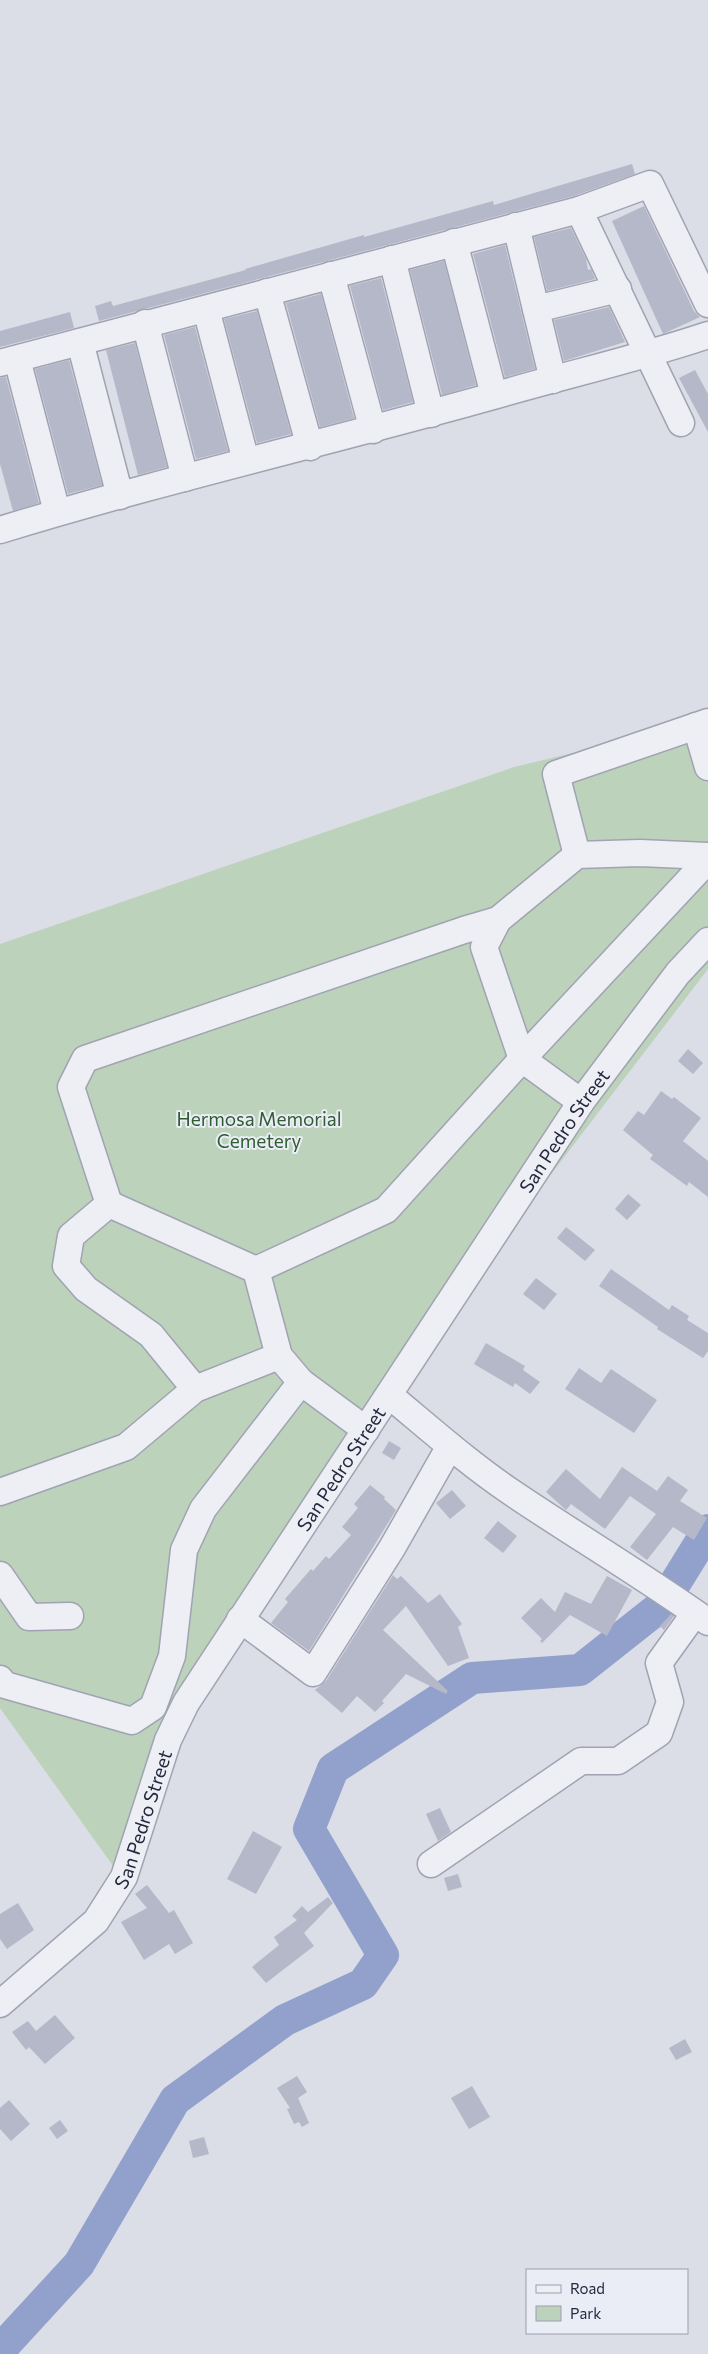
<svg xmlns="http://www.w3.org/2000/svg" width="708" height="2354" font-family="Commissioner,sans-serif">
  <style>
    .green { fill: #bcd2bb }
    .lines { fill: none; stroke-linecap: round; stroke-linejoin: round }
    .river { stroke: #91a1cc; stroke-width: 32 }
    .building { fill: #b5b8c8 }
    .minor-casing { stroke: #a0a3b1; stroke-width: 29 }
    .minor { stroke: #eeeff5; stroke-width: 26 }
    .labels { text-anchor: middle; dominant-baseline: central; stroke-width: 4; stroke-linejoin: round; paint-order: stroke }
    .park-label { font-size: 19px; fill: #2f5c31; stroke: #eaedf5 }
    .street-label { font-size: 19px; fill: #24283f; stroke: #eaedf5 }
  </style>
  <rect width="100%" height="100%" fill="#dbdde7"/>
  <polygon class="green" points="708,721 708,969 396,1377 178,1704 116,1870 0,1708 0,944 514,767"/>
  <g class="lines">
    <polyline class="river" points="0,2350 79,2264 175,2100 285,2020 363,1984 383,1955 309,1829 333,1769 472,1678 580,1670 661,1606 708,1530"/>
  </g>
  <g class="building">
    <polygon points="632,164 635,174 574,196 99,321 95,306 111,301 113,306 246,270 245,269 364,235 364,237 493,201 494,205"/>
    <polygon points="644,206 694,311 700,317 663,334 612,221"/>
    <polygon points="571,228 586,259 588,270 591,269 595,279 547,291 534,237"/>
    <polygon points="505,245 535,369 505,377 473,254"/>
    <polygon points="444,261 476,385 442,395 410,270"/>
    <polygon points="381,278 413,402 383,410 350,286"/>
    <polygon points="321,294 354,418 320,427 286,303"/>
    <polygon points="609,307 625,342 564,361 554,320"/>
    <polygon points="257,311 291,434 257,443 224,319"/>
    <polygon points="70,312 74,328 0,347 0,331"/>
    <polygon points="195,327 228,451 196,459 164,335"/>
    <polygon points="135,343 167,467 138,475 106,350"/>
    <polygon points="69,360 102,485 68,494 35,369"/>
    <polygon points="695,370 708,394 708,432 679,378"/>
    <polygon points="6,377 39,503 13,511 0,464 0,378"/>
    <polygon points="688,1049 703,1063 693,1074 678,1061"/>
    <polygon points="661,1091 672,1099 674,1097 701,1118 683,1141 708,1161 708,1197 689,1182 687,1186 650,1159 653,1155 623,1130 638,1111 644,1115"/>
    <polygon points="628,1194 641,1205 627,1220 615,1209"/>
    <polygon points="566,1227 595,1250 585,1261 557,1238"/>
    <polygon points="611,1269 669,1310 672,1305 689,1316 687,1320 708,1333 708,1351 703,1358 657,1329 658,1327 599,1286"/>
    <polygon points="536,1278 557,1294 544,1310 523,1294"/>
    <polygon points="486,1343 525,1366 523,1370 540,1382 530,1394 515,1383 513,1387 474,1364"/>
    <polygon points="579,1368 601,1383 611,1369 657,1400 634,1433 565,1389"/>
    <polygon points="389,1441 401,1448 394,1460 382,1453"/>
    <polygon points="622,1467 657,1491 668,1476 688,1490 680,1501 707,1518 694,1540 673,1527 647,1560 630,1547 656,1514 630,1496 605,1529 571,1504 566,1510 546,1492 566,1469 600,1499"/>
    <polygon points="370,1485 385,1497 384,1499 396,1510 309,1651 271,1623 288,1602 285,1599 311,1569 313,1571 326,1556 329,1559 351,1535 342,1527 358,1508 354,1504"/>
    <polygon points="452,1490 466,1506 450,1519 436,1503"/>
    <polygon points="498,1521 517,1536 503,1553 484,1538"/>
    <polygon points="393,1575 397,1579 401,1576 428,1603 440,1594 462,1624 458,1627 469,1658 448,1666 406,1606 383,1630 448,1691 446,1694 406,1674 382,1701 384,1703 375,1712 357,1696 342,1713 315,1690 326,1681"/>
    <polygon points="607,1576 632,1590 607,1636 570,1615 542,1643 540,1641 542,1639 521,1618 541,1598 555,1612 565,1592 591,1604"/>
    <polygon points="671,1614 674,1616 664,1630 660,1626"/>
    <polygon points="440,1808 451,1832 438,1841 426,1814"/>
    <polygon points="253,1831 282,1847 256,1894 227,1879"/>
    <polygon points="458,1874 462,1887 448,1891 444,1878"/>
    <polygon points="147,1885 169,1913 174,1910 193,1943 175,1954 169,1944 144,1960 121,1922 147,1908 135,1894"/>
    <polygon points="328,1897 333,1903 304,1933 314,1946 266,1983 252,1967 279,1945 274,1937 297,1920 292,1916 302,1906 308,1912"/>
    <polygon points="18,1903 34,1930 7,1949 0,1939 0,1914"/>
    <polygon points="55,2015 75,2038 45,2064 29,2047 26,2050 12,2032 28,2021 36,2031"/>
    <polygon points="685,2039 692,2052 676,2060 669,2048"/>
    <polygon points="297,2076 307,2092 298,2098 309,2123 302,2127 299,2122 294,2124 287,2109 290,2108 277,2088"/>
    <polygon points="472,2086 490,2117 469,2129 451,2098"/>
    <polygon points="9,2100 30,2124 11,2141 0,2129 0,2108"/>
    <polygon points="60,2120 68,2131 57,2139 49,2128"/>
    <polygon points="204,2137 209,2154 193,2158 189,2141"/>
  </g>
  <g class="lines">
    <g class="minor-casing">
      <g id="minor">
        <polyline points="579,210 681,423"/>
        <polyline points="516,226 553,380"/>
        <polyline points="454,242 494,395"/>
        <polyline points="392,259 431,414"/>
        <polyline points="331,275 373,430"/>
        <polyline points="267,292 310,447"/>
        <polyline points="206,309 246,461"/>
        <polyline points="536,309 618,289"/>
        <polyline points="145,323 185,478"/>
        <polyline points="80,342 120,496"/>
        <polyline points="17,359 57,512"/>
        <polyline points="0,363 579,210 650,184 708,304"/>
        <path d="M0,530c163,-50 329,-88 493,-134 72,-21 144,-37 215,-61"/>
        <polyline points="696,726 708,767"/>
        <polyline points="577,855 556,774 708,722"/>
        <polyline points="581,1102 522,1059 484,947 498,920 577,855 640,853 708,856"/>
        <polyline points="109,1204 71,1236 66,1266 86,1289 151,1335 195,1389"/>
        <polyline points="256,1270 386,1210 522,1059 708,860"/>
        <polyline points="301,1382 279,1356 256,1270 109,1204 71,1087 85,1059 464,930 498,920"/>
        <path d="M389,1395c40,33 79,68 122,97 65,44 133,84 197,130"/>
        <polyline points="0,1492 126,1447 195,1389 279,1356"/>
        <polyline points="0,1575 29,1617 70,1616"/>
        <polyline points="240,1619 313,1673 392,1548 450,1446"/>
        <polyline points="0,1679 5,1685 132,1721 153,1707 172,1656 184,1550 203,1509 301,1382 366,1430"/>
        <polyline points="431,1864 581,1761 618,1761 659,1733 670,1702 659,1663 695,1613"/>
        <path id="s1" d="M0,2004l96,-83 28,-44 44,-137 18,-37 395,-601 97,-129 30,-32"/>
      </g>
    </g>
    <use href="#minor" class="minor"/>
  </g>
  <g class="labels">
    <g class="park-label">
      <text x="259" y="1118">Hermosa Memorial<tspan x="259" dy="22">Cemetery</tspan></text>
    </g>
    <g class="street-label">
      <text stroke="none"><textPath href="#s1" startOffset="1050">San Pedro Street</textPath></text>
      <text stroke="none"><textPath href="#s1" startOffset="645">San Pedro Street</textPath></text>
      <text stroke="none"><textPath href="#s1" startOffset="240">San Pedro Street</textPath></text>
    </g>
  </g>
  <rect x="526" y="2269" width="162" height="65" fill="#eaedf5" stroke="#9b9eac"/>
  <rect x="536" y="2285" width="25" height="8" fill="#eeeff5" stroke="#9b9eac"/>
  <text x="570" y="2294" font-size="15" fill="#24283f">Road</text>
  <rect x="536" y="2306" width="25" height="15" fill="#bcd2bb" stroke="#9b9eac"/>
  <text x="570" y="2319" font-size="15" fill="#24283f">Park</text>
</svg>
